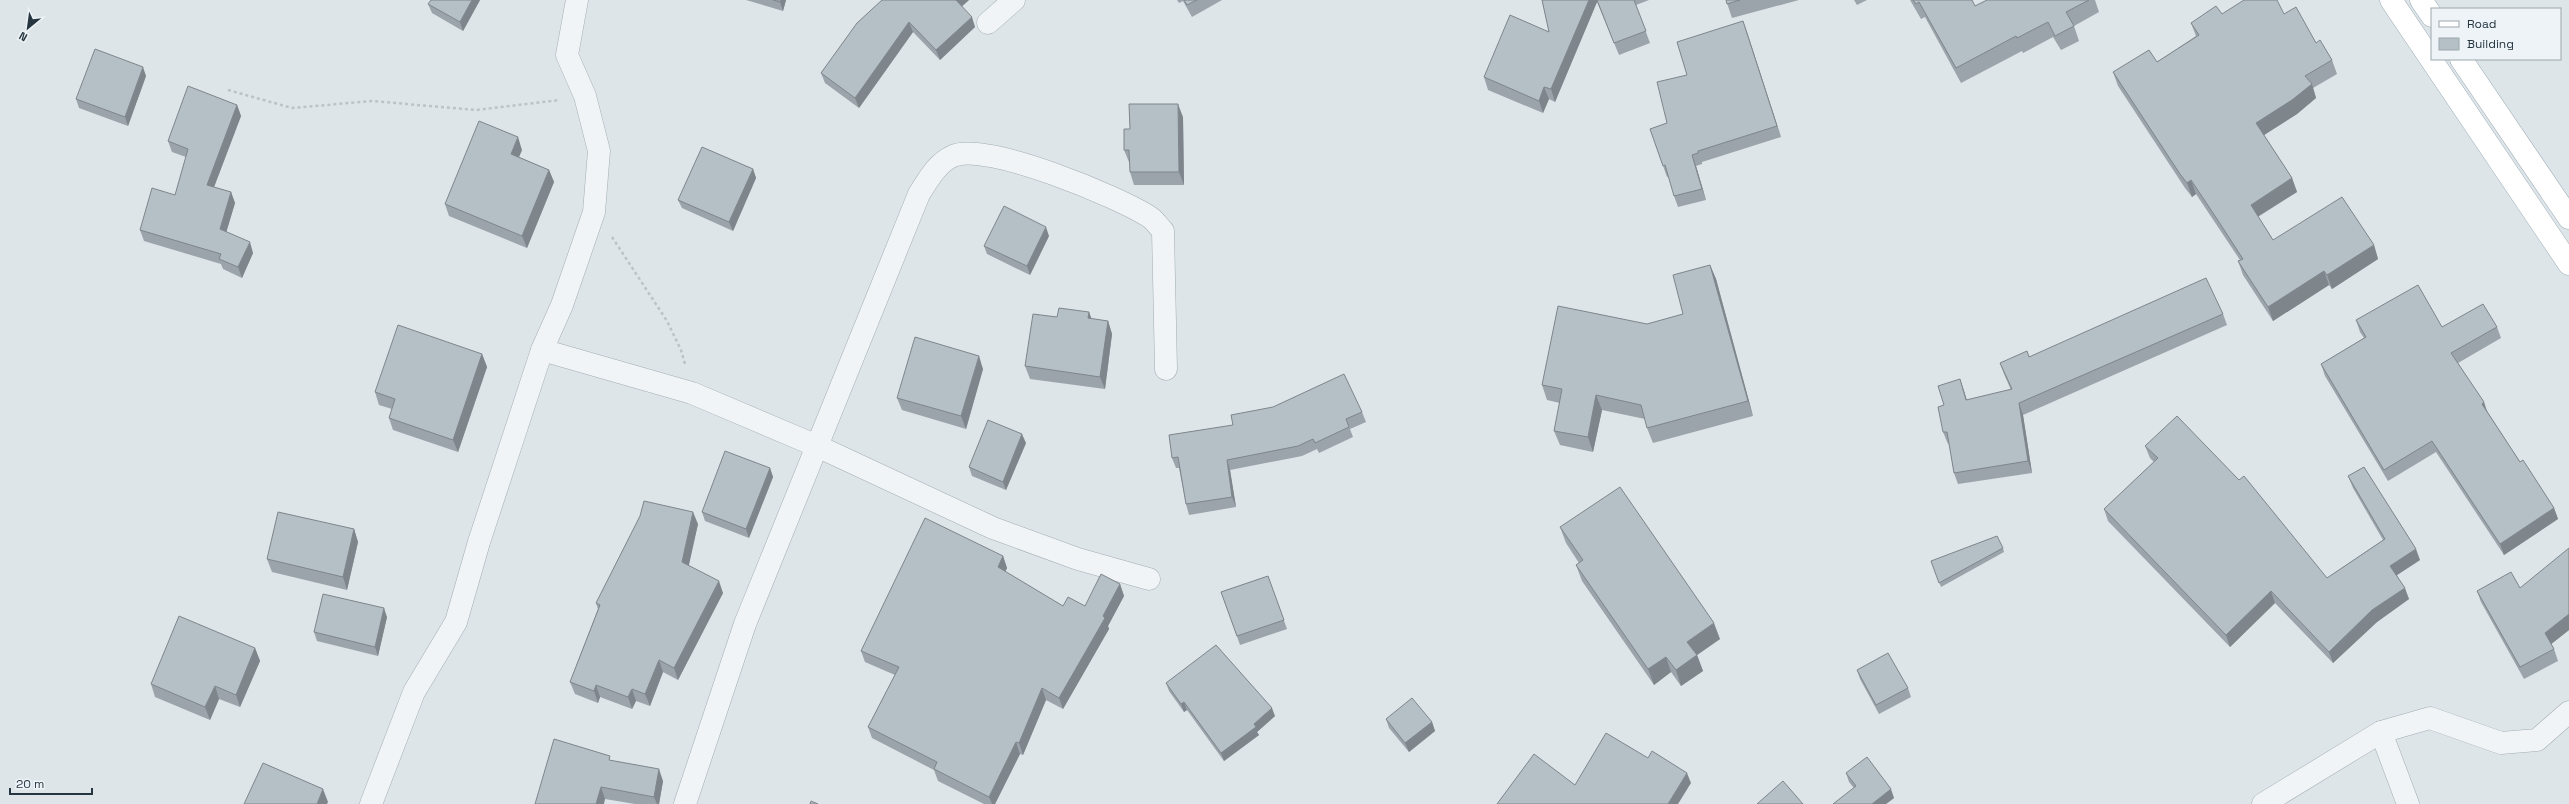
<svg xmlns="http://www.w3.org/2000/svg" width="2569" height="804" font-family="'Space Grotesk',sans-serif">
  <style>
    .lines { fill: none; stroke-linecap: round; stroke-linejoin: round }
    .street-casing { stroke: #a2adb3; stroke-width: 23 }
    .primary-casing { stroke: #9cacb6; stroke-width: 23 }
    .path { stroke: #bcc3c8; stroke-width: 2.5; stroke-dasharray: 3 3; stroke-linecap: butt }
    .street { stroke: #f1f4f7; stroke-width: 22 }
    .primary { stroke: #fff; stroke-width: 22 }
    .wall { fill: #9ba4aa }
    .shaded-wall { fill: #7e868b }
    .building { fill: #b4bfc6; stroke: #7e868b }
  </style>
  <rect width="100%" height="100%" fill="#dde5e9"/>
  <g class="lines">
    <g class="street-casing">
      <g id="street">
        <polyline points="988,23 1014,0"/>
        <polyline points="542,350 692,393 817,446 993,528 1078,559 1149,579"/>
        <polyline points="2381,732 2408,804"/>
        <polyline points="371,804 414,692 456,622 479,542 542,350 562,305 594,212 599,151 585,96 567,55 577,0"/>
        <path d="M685,804l60,-180 174,-430c9,-14 18,-31 34,-38 32,-15 169,42 198,62 4,3 8,9 12,13l3,138"/>
        <polyline points="2263,804 2381,732 2430,718 2501,743 2537,740 2569,712"/>
      </g>
    </g>
    <g class="primary-casing">
      <g id="primary">
        <polyline points="2391,0 2569,264"/>
        <polyline points="2421,0 2432,16"/>
        <polyline points="2461,59 2569,218"/>
      </g>
    </g>
    <g class="path">
      <polyline points="228,90 292,108 372,101 476,110 560,100"/>
      <polyline points="612,237 667,321 681,350 685,364"/>
    </g>
    <use href="#street" class="street"/>
    <use href="#primary" class="primary"/>
  </g>
  <g class="wall">
    <polygon points="480,0 463,31 432,13 428,4"/>
    <polygon points="746,0 786,0 783,11"/>
    <polygon points="882,0 969,0 962,6 975,27 940,60 913,32 859,108 825,83 821,73"/>
    <polygon points="1177,0 1222,0 1192,17 1183,1 1179,3"/>
    <polygon points="1542,0 1649,0 1636,5 1650,43 1619,55 1597,2 1555,102 1549,99 1543,113 1488,90 1484,77 1549,32"/>
    <polygon points="1726,0 1799,0 1732,18"/>
    <polygon points="1854,0 1867,0 1857,5"/>
    <polygon points="1910,0 1972,0 1975,6 1987,0 2095,0 2099,12 2074,26 2079,41 2061,50 2053,37 2023,53 2022,51 1961,83 1925,17 1921,19"/>
    <polygon points="2222,14 2284,14 2316,43 2332,60 2337,74 2313,88 2316,98 2297,114 2264,135 2292,178 2297,192 2258,217 2273,240 2374,245 2378,259 2332,289 2329,285 2273,321 2243,275 2238,261 2240,260 2196,194 2192,197 2185,188 2118,86 2113,72 2157,62 2196,36 2191,23"/>
    <polygon points="1743,21 1781,137 1702,162 1702,164 1696,166 1706,200 1678,207 1674,196 1669,176 1667,177 1650,129 1667,123 1687,75"/>
    <polygon points="146,76 128,126 79,108 76,99"/>
    <polygon points="237,105 241,116 214,187 231,192 235,203 226,232 253,253 242,278 223,269 221,264 144,241 140,230 175,195 186,157 172,152 168,141"/>
    <polygon points="1183,117 1184,185 1134,185 1130,172 1130,162 1129,162 1124,150 1130,129"/>
    <polygon points="522,150 519,157 549,170 554,182 527,248 449,216 445,204"/>
    <polygon points="753,169 756,178 733,231 682,208 678,200"/>
    <polygon points="1049,236 1030,275 987,254 984,246"/>
    <polygon points="1710,265 1716,279 1753,416 1653,443 1647,428 1645,419 1602,410 1593,452 1560,445 1554,431 1560,403 1547,400 1542,385 1647,324 1683,314"/>
    <polygon points="1089,312 1091,319 1108,321 1112,334 1105,389 1030,379 1025,366 1057,317"/>
    <polygon points="2223,314 2227,325 2023,415 2032,473 1958,484 1954,473 1949,443 1948,444 1943,432 1944,405 1960,379 1967,400 2011,390 2004,374 2000,363"/>
    <polygon points="2356,320 2442,327 2497,327 2501,338 2458,363 2487,411 2520,462 2554,508 2558,519 2504,555 2436,452 2388,481 2325,376 2321,364 2364,338 2360,332"/>
    <polygon points="482,354 487,367 458,452 393,430 389,418 392,409 379,405 375,392"/>
    <polygon points="983,369 966,429 902,410 897,398"/>
    <polygon points="1362,412 1366,422 1350,429 1353,437 1319,453 1317,449 1302,456 1230,470 1236,507 1189,515 1186,504 1179,468 1176,468 1172,458"/>
    <polygon points="1026,443 1006,490 972,476 969,467"/>
    <polygon points="2145,446 2327,578 2383,540 2353,488 2348,476 2420,560 2397,575 2409,599 2377,622 2333,663 2275,603 2230,647 2108,521 2104,509 2154,462 2150,458"/>
    <polygon points="770,468 773,477 749,538 705,521 702,512"/>
    <polygon points="698,524 688,566 723,593 678,680 663,672 650,706 636,701 632,709 600,697 598,703 575,694 570,682 598,609 596,603"/>
    <polygon points="1560,527 1720,639 1697,655 1703,671 1681,686 1671,672 1654,685 1582,581 1576,565 1579,563 1566,543"/>
    <polygon points="354,529 358,542 347,590 272,572 267,559"/>
    <polygon points="2003,548 2004,552 1941,587 1931,561"/>
    <polygon points="1003,556 1007,568 1005,572 1063,606 1085,606 1120,584 1124,596 1108,626 1109,629 1063,709 1046,700 1023,755 1020,754 995,804 984,804 938,781 934,770 872,738 868,727 895,675 865,662 861,651"/>
    <polygon points="1268,576 1287,629 1240,645 1221,592"/>
    <polygon points="2520,588 2569,630 2551,644 2554,649 2558,661 2524,679 2481,602 2477,591"/>
    <polygon points="387,617 378,656 317,641 314,632"/>
    <polygon points="255,648 260,661 240,707 219,699 210,720 155,697 151,684"/>
    <polygon points="1857,670 1908,688 1911,697 1879,714 1860,679"/>
    <polygon points="1166,683 1275,716 1257,732 1259,735 1224,761 1187,710 1184,712 1169,691"/>
    <polygon points="1386,719 1432,722 1435,731 1409,752 1389,728"/>
    <polygon points="612,761 663,781 659,804 635,804 605,799 535,804"/>
    <polygon points="1846,773 1894,798 1886,804 1833,804 1854,788 1849,782"/>
  </g>
  <g class="shaded-wall">
    <polygon points="472,0 480,0 463,31 460,22"/>
    <polygon points="781,0 786,0 783,11 780,2"/>
    <polygon points="955,0 969,0 959,9"/>
    <polygon points="1589,0 1597,0 1597,2 1555,102 1551,89"/>
    <polygon points="972,17 975,27 940,60 936,50"/>
    <polygon points="1743,21 1747,32 1781,137 1777,126"/>
    <polygon points="909,22 913,32 859,108 855,98"/>
    <polygon points="143,67 146,76 128,126 125,117"/>
    <polygon points="2312,84 2316,98 2297,114 2261,137 2256,123"/>
    <polygon points="1544,87 1549,99 1543,113 1539,101"/>
    <polygon points="1178,104 1183,117 1184,185 1179,172"/>
    <polygon points="237,105 241,116 211,195 207,185"/>
    <polygon points="518,137 522,150 515,166 511,154"/>
    <polygon points="1692,155 1696,166 1706,200 1702,189"/>
    <polygon points="753,169 756,178 733,231 729,222"/>
    <polygon points="549,170 554,182 527,248 522,236"/>
    <polygon points="2292,178 2297,192 2255,218 2251,205"/>
    <polygon points="2191,180 2196,194 2192,197 2187,183"/>
    <polygon points="231,192 235,203 224,240 220,229"/>
    <polygon points="1046,227 1049,236 1030,275 1027,266"/>
    <polygon points="250,242 253,253 242,278 238,267"/>
    <polygon points="2374,245 2378,259 2332,289 2327,275"/>
    <polygon points="1710,265 1716,279 1753,416 1748,401"/>
    <polygon points="2324,271 2329,285 2273,321 2268,307"/>
    <polygon points="1089,312 1094,325 1088,318"/>
    <polygon points="1108,321 1112,334 1105,389 1100,377"/>
    <polygon points="482,354 487,367 458,452 453,440"/>
    <polygon points="979,356 983,369 966,429 961,416"/>
    <polygon points="1960,379 1964,391 1970,412 1966,400"/>
    <polygon points="1596,395 1602,410 1593,452 1588,437"/>
    <polygon points="2484,402 2488,414 2482,404"/>
    <polygon points="2019,403 2023,415 2032,473 2028,461"/>
    <polygon points="1022,434 1026,443 1006,490 1003,482"/>
    <polygon points="1227,460 1230,470 1236,507 1232,497"/>
    <polygon points="770,468 773,477 749,538 746,529"/>
    <polygon points="2554,508 2558,519 2504,555 2500,544"/>
    <polygon points="693,512 698,524 687,574 682,562"/>
    <polygon points="354,529 358,542 347,590 343,577"/>
    <polygon points="2416,549 2420,560 2394,577 2390,566"/>
    <polygon points="1003,556 1007,568 1002,579 998,567"/>
    <polygon points="719,581 723,593 678,680 674,668"/>
    <polygon points="1120,584 1124,596 1108,626 1109,629 1063,709 1059,698"/>
    <polygon points="2405,588 2409,599 2377,622 2333,663 2329,652 2372,610"/>
    <polygon points="2271,591 2275,603 2230,647 2226,635"/>
    <polygon points="384,608 387,617 378,656 375,647"/>
    <polygon points="2569,614 2569,630 2550,645 2545,633"/>
    <polygon points="1714,623 1720,639 1697,655 1703,671 1681,686 1676,670 1687,642"/>
    <polygon points="255,648 260,661 240,707 236,695"/>
    <polygon points="1666,657 1671,672 1654,685 1648,669"/>
    <polygon points="659,660 663,672 650,706 645,694"/>
    <polygon points="596,685 600,697 598,703 594,691"/>
    <polygon points="215,686 219,699 210,720 205,707"/>
    <polygon points="1042,688 1046,700 1023,755 1019,743"/>
    <polygon points="632,689 636,701 632,709 628,697"/>
    <polygon points="1184,702 1187,710 1184,712 1181,704"/>
    <polygon points="1272,708 1275,716 1257,732 1259,735 1224,761 1221,753"/>
    <polygon points="1432,722 1435,731 1409,752 1405,743"/>
    <polygon points="1016,742 1020,754 995,804 992,804 989,797"/>
    <polygon points="659,769 663,781 659,804 657,804 654,797"/>
    <polygon points="1687,773 1691,783 1678,804 1668,804"/>
    <polygon points="601,787 605,799 604,804 596,804"/>
    <polygon points="323,789 328,802 327,804 317,804"/>
    <polygon points="1891,789 1894,798 1886,804 1872,804"/>
  </g>
  <g class="building">
    <polygon points="431,0 472,0 460,22 428,4"/>
    <polygon points="773,0 781,0 780,2"/>
    <polygon points="882,0 956,0 972,17 936,50 909,22 855,98 821,73 857,23"/>
    <polygon points="1184,0 1197,0 1187,5"/>
    <polygon points="1542,0 1589,0 1551,89 1544,87 1539,101 1484,77 1510,15 1549,32"/>
    <polygon points="1597,0 1634,0 1646,31 1614,43"/>
    <polygon points="1726,0 1740,0 1727,4"/>
    <polygon points="1913,0 1972,0 1975,6 1987,0 2089,0 2066,12 2074,26 2055,36 2048,22 2017,38 2016,36 1956,68 1919,2 1916,4"/>
    <polygon points="2244,0 2277,0 2284,14 2296,7 2316,43 2320,40 2332,60 2305,76 2312,84 2292,100 2256,123 2292,178 2251,205 2273,240 2342,197 2374,245 2327,275 2324,271 2268,307 2238,261 2243,259 2217,219 2191,180 2187,183 2180,174 2113,72 2149,50 2157,62 2199,35 2191,23 2216,6 2222,14"/>
    <polygon points="1743,21 1777,126 1698,151 1698,153 1692,155 1702,189 1674,196 1665,165 1663,166 1650,129 1667,123 1657,82 1687,75 1677,42"/>
    <polygon points="95,49 143,67 125,117 76,99"/>
    <polygon points="188,86 237,105 207,185 231,192 220,229 250,242 238,267 219,259 221,254 140,230 152,188 175,195 188,149 168,141"/>
    <polygon points="1129,104 1178,104 1179,172 1130,172 1129,150 1124,150 1124,129 1130,129"/>
    <polygon points="479,121 518,137 511,154 549,170 522,236 445,204"/>
    <polygon points="702,147 753,169 729,222 678,200"/>
    <polygon points="1004,206 1046,227 1027,266 984,246"/>
    <polygon points="1710,265 1748,401 1647,428 1641,405 1596,395 1588,437 1554,431 1562,389 1542,385 1558,306 1647,324 1683,314 1673,275"/>
    <polygon points="2206,278 2223,314 2019,403 2028,461 1954,473 1947,432 1943,432 1938,407 1944,405 1938,386 1960,379 1966,400 2012,389 2000,363 2027,351 2029,357"/>
    <polygon points="2418,285 2442,327 2483,304 2497,327 2451,353 2484,402 2482,404 2520,462 2523,460 2554,508 2500,544 2432,441 2384,470 2321,364 2366,337 2356,320"/>
    <polygon points="1059,308 1089,312 1088,318 1108,321 1100,377 1025,366 1033,314 1057,317"/>
    <polygon points="398,325 482,354 453,440 389,418 395,399 375,392"/>
    <polygon points="915,337 979,356 961,416 897,398"/>
    <polygon points="1344,374 1362,412 1346,419 1349,427 1315,443 1313,439 1298,446 1227,460 1232,497 1186,504 1178,457 1172,458 1169,435 1233,425 1231,415 1273,407"/>
    <polygon points="2177,416 2239,480 2244,476 2327,578 2385,539 2348,476 2364,467 2416,549 2390,566 2405,588 2372,610 2329,652 2271,591 2226,635 2104,509 2158,458 2145,446"/>
    <polygon points="988,420 1022,434 1003,482 969,467"/>
    <polygon points="725,451 770,468 746,529 702,512"/>
    <polygon points="1620,487 1714,623 1687,642 1697,655 1676,670 1666,657 1648,669 1576,565 1583,560 1560,527"/>
    <polygon points="644,501 693,512 682,562 719,581 674,668 659,660 645,694 632,689 628,697 596,685 594,691 570,682 600,605 596,603 640,516"/>
    <polygon points="278,512 354,529 343,577 267,559"/>
    <polygon points="925,518 1003,556 998,567 1063,606 1068,597 1085,606 1101,574 1120,584 1103,616 1105,618 1059,698 1042,688 1019,743 1016,742 989,797 934,769 937,762 868,727 899,667 861,651"/>
    <polygon points="1997,536 2003,548 1939,583 1931,561"/>
    <polygon points="2569,548 2569,614 2545,633 2554,649 2520,667 2477,591 2511,572 2520,588"/>
    <polygon points="1268,576 1284,620 1237,636 1221,592"/>
    <polygon points="323,594 384,608 375,647 314,632"/>
    <polygon points="179,616 255,648 236,695 215,686 205,707 151,684"/>
    <polygon points="1216,645 1272,708 1254,724 1256,727 1221,753 1184,702 1181,704 1166,683"/>
    <polygon points="1888,653 1908,688 1876,705 1857,670"/>
    <polygon points="1412,698 1432,722 1405,743 1386,719"/>
    <polygon points="1606,733 1648,758 1652,751 1687,773 1668,804 1497,804 1534,754 1575,785"/>
    <polygon points="554,739 610,756 609,760 659,769 654,797 601,787 596,804 535,804"/>
    <polygon points="1867,757 1891,789 1872,804 1833,804 1856,786 1846,773"/>
    <polygon points="263,763 323,789 317,804 244,804"/>
    <polygon points="1783,781 1803,804 1757,804"/>
    <polygon points="811,801 818,804 810,804"/>
  </g>
  <rect x="2431" y="8" width="130" height="52" fill="#edf3f6" stroke="#9da7ae"/>
  <rect x="2439" y="21" width="20" height="6" fill="#ffffff" stroke="#9da7ae"/>
  <text x="2467" y="28" font-size="12" fill="#253641">Road</text>
  <rect x="2439" y="38" width="20" height="12" fill="#b4bfc6" stroke="#9da7ae"/>
  <text x="2467" y="48" font-size="12" fill="#253641">Building</text>
  <g transform="translate(28 28) rotate(209)" stroke="#edf3f6" stroke-width="3" paint-order="stroke">
  <path d="M0-3L7 15L0 10L-7 15Z" fill="#253641"/>
  <text y="-6" font-size="11" font-weight="bold" text-anchor="middle" fill="#253641">N</text>
  </g>
  <path d="M10 788v6h82v-6" fill="none" stroke="#253641" stroke-width="2"/>
  <text x="16" y="788" font-size="12" fill="#253641" stroke="#edf3f6" stroke-width="3" paint-order="stroke">20 m</text>
</svg>
